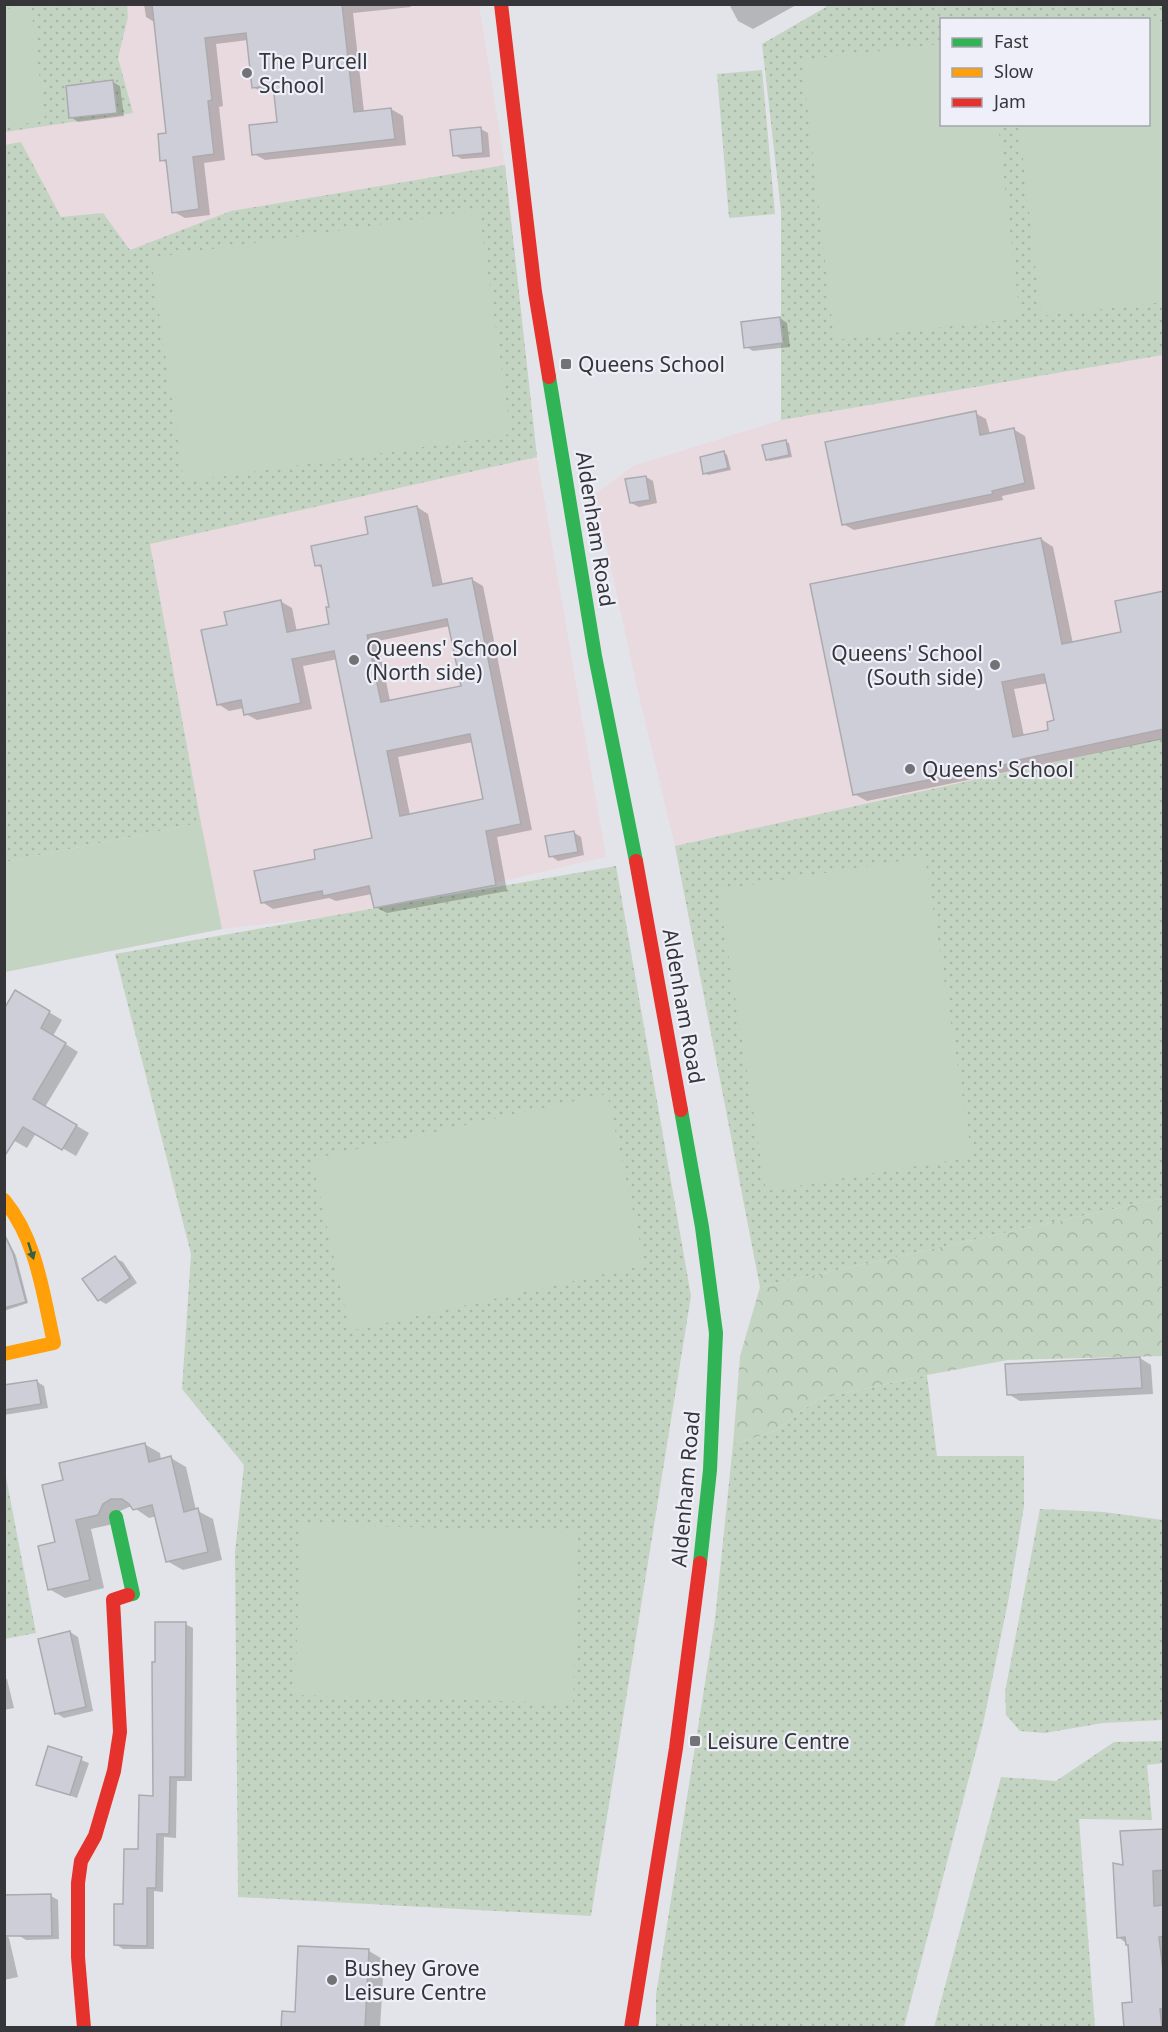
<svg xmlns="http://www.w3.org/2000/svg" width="1168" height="2032" font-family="'Noto Sans',sans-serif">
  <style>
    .education { fill: #e8dadf }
    .grass { fill: url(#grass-dots); fill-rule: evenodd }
    .forest { fill: url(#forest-crowns) }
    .garden { fill: #c4d4c2 }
    .shadow { fill: #0003; fill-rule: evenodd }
    .building { fill: #cdced8; stroke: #ababaf; stroke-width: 1.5; fill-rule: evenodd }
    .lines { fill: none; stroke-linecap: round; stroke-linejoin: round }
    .fast { stroke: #30b455; stroke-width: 14 }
    .slow { stroke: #ff9f0a; stroke-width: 14 }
    .jam { stroke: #e5322d; stroke-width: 14 }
    .oneway { fill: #346243 }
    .poi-dot { fill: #737377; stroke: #eeeff8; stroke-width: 2 }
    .labels { text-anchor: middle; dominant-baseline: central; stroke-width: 4.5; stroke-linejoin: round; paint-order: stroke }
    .poi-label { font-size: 21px; fill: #36363a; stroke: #eeeff8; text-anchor: start }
    .street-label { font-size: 21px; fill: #36363a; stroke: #eeeff8 }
  </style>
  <defs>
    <pattern id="grass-dots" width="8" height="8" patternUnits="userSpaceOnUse" patternTransform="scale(1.5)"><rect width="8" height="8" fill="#c4d4c2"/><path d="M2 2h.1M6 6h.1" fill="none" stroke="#a9b7a7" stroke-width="1.8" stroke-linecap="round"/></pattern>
    <pattern id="forest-crowns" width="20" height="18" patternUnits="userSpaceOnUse" patternTransform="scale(1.5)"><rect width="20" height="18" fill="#c4d4c2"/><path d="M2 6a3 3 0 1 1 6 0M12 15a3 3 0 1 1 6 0" fill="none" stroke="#a9b7a7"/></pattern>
  </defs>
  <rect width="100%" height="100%" fill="#e3e4e9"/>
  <g class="education">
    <polygon points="5,5 479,5 505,165 537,457 606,857 370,912 222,929 5,972"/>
    <polygon points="1163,355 1163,1198 760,1287 675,846 638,692 595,494 633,466 781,420"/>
  </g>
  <g class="grass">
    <polygon points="4,5 127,5 128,17 118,58 133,113 5,132"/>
    <path d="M825,5h338v350l-382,65v-209l-19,-167 64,-37zM942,20h206v104h-206z"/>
    <polygon points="762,70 775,214 729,218 717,74"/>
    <polygon points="21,142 61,217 103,213 130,250 231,211 505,165 537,457 150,544 201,823 5,862 5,145"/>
    <polygon points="1163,738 1163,1198 760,1287 675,846"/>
    <polygon points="616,866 691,1296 591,1916 238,1897 235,1553 244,1465 182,1389 191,1254 115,954"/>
    <polygon points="927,1375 937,1456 1024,1456 1024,1506 1009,1597 983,1724 904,2027 656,2028 656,1995 715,1619 733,1444 775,1431 818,1399"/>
    <polygon points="4,1467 36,1633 5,1639 4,1639"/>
    <polygon points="1040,1509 1104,1512 1163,1520 1163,1720 1103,1723 1045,1733 1020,1731 1006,1715 1005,1692"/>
    <polygon points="1163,1741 1163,1763 1147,1765 1152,1820 1079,1819 1095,2027 934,2027 1001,1777 1056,1781 1114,1742"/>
  </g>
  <polygon class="forest" points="1163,1198 1163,1356 1008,1360 927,1375 818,1399 775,1431 733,1444 740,1356 760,1287"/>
  <g class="garden">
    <polygon points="31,6 45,121 5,126 5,9"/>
    <polygon points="1163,21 1163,302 1041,316 1019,125 1148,124 1149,23"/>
    <polygon points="941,44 942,124 998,125 1020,318 834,340 802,60"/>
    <polygon points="479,210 511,434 184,482 151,258"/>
    <polygon points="201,823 222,929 5,972 5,862"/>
    <polygon points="925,857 972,1157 766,1191 718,890"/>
    <polygon points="607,1094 645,1265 350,1331 312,1159"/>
    <polygon points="301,1524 578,1532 573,1703 295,1695"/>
  </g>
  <g class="shadow">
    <polygon points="144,4 410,4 411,7 353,13 364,112 391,109 403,116 406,145 265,160 254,154 279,123 275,92 264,93 253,87 248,40 216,44 223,106 219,107 225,160 204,163 210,215 185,218 174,212 168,164 162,160 168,135 156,23 146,17"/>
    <polygon points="729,4 798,4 753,29 738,21"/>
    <polygon points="113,82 120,86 124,116 78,122 71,117"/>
    <polygon points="481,129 488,133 490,157 462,159 454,155"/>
    <polygon points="780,318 787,323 790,347 753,351 746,347"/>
    <polygon points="975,413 986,419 990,434 1013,429 1025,436 1035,489 1002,496 1003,500 854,530 843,524"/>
    <polygon points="785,442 789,443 792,457 770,461 767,459"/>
    <polygon points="724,453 727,455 731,470 708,475 705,473"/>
    <polygon points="646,477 653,481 657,503 639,507 631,503"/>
    <path d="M417,507l11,7 15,71 28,-6 12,7 49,244 -35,7 10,54 -120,22 -12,-6 -3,-13 -36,7 -7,-3 -56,11 -11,-7 55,-42 57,-20 -36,-181 -35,7 9,43 -55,11 -11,-6 -2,-6 -15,3 -11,-7 10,-78 52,-25 12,7 5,24 34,-7v-17l-8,-39 -6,-4zM450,626l13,61 -73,14 -12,-60zM473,742l12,58 -75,15 -12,-58z"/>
    <path d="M1041,539l12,8 20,97 50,-10 41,-41v146l-297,62 -13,-7zM1048,683l8,38 -6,10 -26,5 -10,-47z"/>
    <polygon points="573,832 581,837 584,855 558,861 551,856"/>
    <polygon points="16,992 62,1020 53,1036 78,1052 45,1107 89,1133 76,1156 36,1133 27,1148 4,1135 4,1008 6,1009"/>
    <polygon points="4,1232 16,1256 28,1303 4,1311"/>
    <polygon points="115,1258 123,1262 137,1283 106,1304 99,1300"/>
    <polygon points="1140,1358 1151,1365 1153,1394 1020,1401 1008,1394"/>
    <polygon points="36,1381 44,1386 48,1408 4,1415 4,1387"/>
    <polygon points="144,1444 160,1453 161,1460 171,1458 186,1467 196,1510 213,1519 222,1560 183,1570 167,1561 157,1516 149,1518 133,1507 129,1507 118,1512 113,1524 91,1529 104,1588 65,1598 49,1589 65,1481"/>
    <polygon points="185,1624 193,1628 192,1781 177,1781 176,1838 164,1837 163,1892 154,1891 154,1949 123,1949 115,1944 155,1797 156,1664"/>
    <polygon points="70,1632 78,1637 93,1711 64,1718 56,1713"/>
    <polygon points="4,1678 7,1679 14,1708 4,1710"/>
    <polygon points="49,1748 89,1763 77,1798 38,1784"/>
    <polygon points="1164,1830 1164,2028 1125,2028 1134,2003 1129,1945 1118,1937 1125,1866"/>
    <polygon points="51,1896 58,1900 59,1939 26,1940 18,1935"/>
    <polygon points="4,1935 9,1938 18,1977 4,1980"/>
    <polygon points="369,1951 384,1960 380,2028 283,2028 296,2013"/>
  </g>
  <g class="building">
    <polygon points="152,4 342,4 354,112 391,108 395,139 252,155 249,125 277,122 273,85 252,88 246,33 205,38 212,100 208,101 214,154 193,157 199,209 172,213 166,160 160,161 158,134 166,133"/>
    <polygon points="113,80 117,113 69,118 66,86"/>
    <polygon points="481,127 483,153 453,156 450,130"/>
    <polygon points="780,317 783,343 744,348 741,322"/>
    <polygon points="976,411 980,435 1014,428 1025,483 992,491 993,494 842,525 825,442"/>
    <polygon points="786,440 789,455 766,460 762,445"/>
    <polygon points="724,451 728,468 703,474 700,457"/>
    <polygon points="646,476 650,500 630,503 625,479"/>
    <path d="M417,506l16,80 39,-8 49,246 -35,7 10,54 -122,23 -5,-22 -46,10 -1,-5 -61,12 -7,-32 61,-12 -1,-9 58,-12 -38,-187 -42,8 9,44 -57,12 -3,-15 -24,5 -16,-75 26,-5 -3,-13 57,-12 6,32 42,-8 -3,-17h3l-8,-42 -6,1 -4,-20 57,-12 -3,-17zM447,619l14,67 -80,16 -14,-67zM470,734l13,65 -83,17 -13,-65z"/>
    <path d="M1041,538l21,106 59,-12 -6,-31 49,-10v138l-146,31v2l-165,33 -43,-211zM1044,674l10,46 -7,2 1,8 -35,7 -11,-55z"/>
    <polygon points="574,831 578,852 549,857 545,836"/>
    <polygon points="15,990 50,1011 41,1028 66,1043 33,1099 77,1125 62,1150 23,1127 4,1157 4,1009"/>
    <polygon points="4,1234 13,1253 26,1302 4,1308"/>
    <polygon points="115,1256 130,1278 98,1301 82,1279"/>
    <polygon points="1140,1357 1142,1388 1007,1395 1005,1364"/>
    <polygon points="37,1380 41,1404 4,1410 4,1385"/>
    <polygon points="145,1443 149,1462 171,1456 184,1512 198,1508 208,1552 166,1562 152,1505 133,1510 129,1504 122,1499 111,1499 103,1504 98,1515 76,1520 90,1580 48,1590 38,1546 55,1542 42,1485 63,1480 59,1463"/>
    <polygon points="155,1622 186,1622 185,1777 170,1777 169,1834 157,1834 156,1888 147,1888 147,1946 114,1945 114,1904 123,1904 124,1849 138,1849 139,1795 153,1796 152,1662 155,1662"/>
    <polygon points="70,1631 86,1707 55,1714 38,1639"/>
    <polygon points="48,1746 82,1757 70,1795 36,1785"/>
    <polygon points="1164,1829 1164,1870 1153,1871 1154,1906 1164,1905 1164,1936 1159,1937 1164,1979 1164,2008 1160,2009 1162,2028 1124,2028 1122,2003 1132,2002 1128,1945 1126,1945 1125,1937 1117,1938 1113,1863 1123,1865 1120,1831"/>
    <polygon points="51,1894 52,1936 4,1936 4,1895"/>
    <polygon points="298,1946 369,1949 365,2028 281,2028 282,2011 295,2012"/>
  </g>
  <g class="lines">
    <g class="fast">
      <polyline points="549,377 595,656 636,861"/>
      <polyline points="681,1110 702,1227 716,1333 710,1470 700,1563"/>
      <polyline points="116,1517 133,1594 128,1595"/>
    </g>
    <path class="slow" d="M4,1200c33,40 39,94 50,143l-50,11"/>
    <g class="jam">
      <polyline points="501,4 535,292 549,377"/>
      <polyline points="636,861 681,1110"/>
      <polyline points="84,2028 78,1957 78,1883 81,1861 95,1836 114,1771 120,1732 113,1600 128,1595"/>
      <polyline points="631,2028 676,1748 700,1563"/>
    </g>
  </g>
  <defs><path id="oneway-solid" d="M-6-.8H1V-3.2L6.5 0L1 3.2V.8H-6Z" transform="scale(1.5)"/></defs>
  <use class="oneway" href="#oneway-solid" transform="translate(31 1251) rotate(72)"/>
  <g class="poi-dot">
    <circle cx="247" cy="73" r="6"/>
    <rect x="560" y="358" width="12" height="12" rx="3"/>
    <circle cx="354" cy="660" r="6"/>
    <circle cx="995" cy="665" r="6"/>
    <circle cx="910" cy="769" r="6"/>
    <rect x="689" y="1735" width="12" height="12" rx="3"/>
    <circle cx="332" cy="1980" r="6"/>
  </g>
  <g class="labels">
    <g class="poi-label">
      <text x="259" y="61">The Purcell<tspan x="259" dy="24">School</tspan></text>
      <text x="578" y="364">Queens School</text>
      <text x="366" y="648">Queens' School<tspan x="366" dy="24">(North side)</tspan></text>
      <text x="983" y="653" text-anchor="end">Queens' School<tspan x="983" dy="24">(South side)</tspan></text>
      <text x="922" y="769">Queens' School</text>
      <text x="707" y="1741">Leisure Centre</text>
      <text x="344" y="1968">Bushey Grove<tspan x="344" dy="24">Leisure Centre</tspan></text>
    </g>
    <g class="street-label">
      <text transform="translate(596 529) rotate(81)">Aldenham Road</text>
      <text transform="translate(684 1006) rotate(80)">Aldenham Road</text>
      <text transform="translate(685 1489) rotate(-85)">Aldenham Road</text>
    </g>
  </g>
  <rect width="1168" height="2032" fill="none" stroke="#36363a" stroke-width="12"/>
  <rect x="940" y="18" width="210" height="108" fill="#eeeff8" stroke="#a4a5ac" stroke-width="1.5"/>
  <rect x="952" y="38" width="30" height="9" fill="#30b455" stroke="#a4a5ac" stroke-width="1.5"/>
  <text x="994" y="48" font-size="18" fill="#36363a">Fast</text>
  <rect x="952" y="68" width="30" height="9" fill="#ff9f0a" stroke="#a4a5ac" stroke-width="1.5"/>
  <text x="994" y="78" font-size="18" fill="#36363a">Slow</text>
  <rect x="952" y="98" width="30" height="9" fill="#e5322d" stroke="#a4a5ac" stroke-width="1.5"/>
  <text x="994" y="108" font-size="18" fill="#36363a">Jam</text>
</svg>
